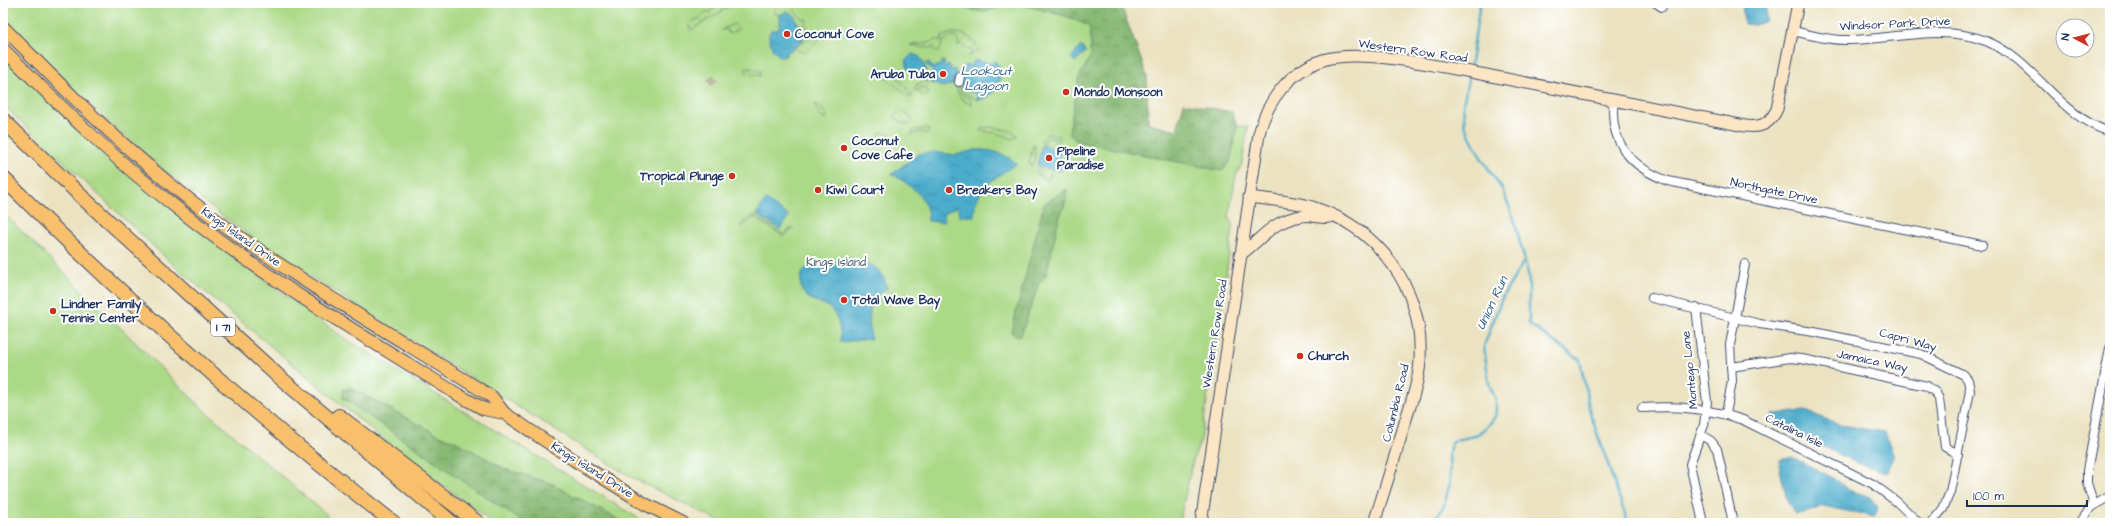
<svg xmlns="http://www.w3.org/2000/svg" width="2113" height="526" font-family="'Architects Daughter',sans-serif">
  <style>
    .green { fill: #abd987; stroke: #638472 }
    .forest { fill: url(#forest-crowns); stroke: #527469 }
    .garden { fill: url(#garden-dots); stroke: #638472 }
    .water { fill: url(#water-ripples); stroke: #346e94 }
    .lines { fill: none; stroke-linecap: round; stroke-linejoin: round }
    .stream { stroke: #4caccb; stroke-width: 2.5 }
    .street-tunnel { stroke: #c1beac; stroke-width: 8; stroke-dasharray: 8 4; stroke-linecap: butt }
    .street-casing { stroke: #3a4a6d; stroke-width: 10 }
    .secondary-casing { stroke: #3a4a6d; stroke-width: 13 }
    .primary-casing { stroke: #3a4a6d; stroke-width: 14 }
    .highway-casing { stroke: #3a4a6d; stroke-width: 16 }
    .street { stroke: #fff; stroke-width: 8 }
    .secondary { stroke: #fce5c4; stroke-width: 11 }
    .primary { stroke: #f8bf6c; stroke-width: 12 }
    .highway { stroke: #f8bf6c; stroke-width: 14 }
    .rail { stroke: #1b2f5e; stroke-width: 2.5 }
    .poi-dot { fill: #c8321e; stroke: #fff; stroke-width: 1.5 }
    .labels { text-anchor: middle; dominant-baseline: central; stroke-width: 4; stroke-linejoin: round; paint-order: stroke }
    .shield { fill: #fff; stroke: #5f6d8e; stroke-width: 1 }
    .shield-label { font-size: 11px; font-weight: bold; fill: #1b2f5e }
    .street-label { font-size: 12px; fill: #1b2f5e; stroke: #fff }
    .poi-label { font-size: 12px; font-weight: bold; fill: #1b2f5e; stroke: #fff; text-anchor: start }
    .park-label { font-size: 12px; fill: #46626a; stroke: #fff }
    .water-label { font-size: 13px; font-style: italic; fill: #2f618a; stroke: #fff }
  </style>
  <defs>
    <pattern id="forest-crowns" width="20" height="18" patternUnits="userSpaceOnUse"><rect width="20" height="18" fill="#88b974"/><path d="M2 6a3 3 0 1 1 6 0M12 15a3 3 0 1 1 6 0" fill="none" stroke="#6e9762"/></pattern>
    <pattern id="garden-dots" width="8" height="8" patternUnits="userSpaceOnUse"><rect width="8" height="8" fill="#abd987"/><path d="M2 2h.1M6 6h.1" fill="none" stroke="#93bb77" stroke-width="1.8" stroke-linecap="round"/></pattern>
    <pattern id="water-ripples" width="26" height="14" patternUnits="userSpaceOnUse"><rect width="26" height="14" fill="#4caccb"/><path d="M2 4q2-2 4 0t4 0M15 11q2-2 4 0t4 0" fill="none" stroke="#3e8ca8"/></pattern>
  </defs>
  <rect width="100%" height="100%" fill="#fff"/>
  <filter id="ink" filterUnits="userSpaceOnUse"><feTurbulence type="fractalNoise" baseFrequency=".025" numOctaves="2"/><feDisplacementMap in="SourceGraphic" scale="8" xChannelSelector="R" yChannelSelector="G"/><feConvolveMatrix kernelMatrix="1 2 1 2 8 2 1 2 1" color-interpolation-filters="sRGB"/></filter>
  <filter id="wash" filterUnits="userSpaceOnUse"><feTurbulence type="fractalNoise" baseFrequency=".012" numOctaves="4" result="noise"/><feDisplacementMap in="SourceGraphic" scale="16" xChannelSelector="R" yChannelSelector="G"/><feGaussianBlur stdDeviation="0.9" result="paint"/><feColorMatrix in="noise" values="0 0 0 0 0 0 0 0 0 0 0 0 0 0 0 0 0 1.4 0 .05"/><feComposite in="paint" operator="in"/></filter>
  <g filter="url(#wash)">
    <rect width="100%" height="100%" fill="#eae2c0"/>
    <g class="green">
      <path d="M3,3h1070l50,10 -33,129 140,20 7,-36 11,1 -6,37 -6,11 -7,41 4,12 -32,212 -8,20 -14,63h-456l-86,-43 -26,-15 -319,-200c-53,-36 -105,-74 -153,-116 -48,-41 -92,-86 -136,-131z"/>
      <polygon points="3,56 246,266 341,336 646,523 493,523 396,450 180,271 3,105"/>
      <polygon points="3,213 204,410 327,515 323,523 3,523"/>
    </g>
    <g class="forest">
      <polygon points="937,3 1120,3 1147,76 1148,123 1177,130 1184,103 1232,112 1237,126 1230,162 1222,171 1081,142 1079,145 1069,132 1079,77 1092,54 1089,50 1091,48 1089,26 1069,17 1016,3 984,12"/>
      <polygon points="1067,189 1065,204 1059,219 1046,275 1039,283 1021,335 1016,336 1011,332 1044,204"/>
      <polygon points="351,388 439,435 457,442 505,469 550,483 625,523 524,523 343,398 343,390"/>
    </g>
    <g class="garden">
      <polygon points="722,3 735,3 691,30 689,26 692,20 699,19 705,12 710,12 714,7 720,6"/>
      <polygon points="785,3 797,3 794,5 794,11 803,19 807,19 805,23 811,32 817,30 820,32 819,39 806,52 798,51 795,48 809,37 806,29 798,27 798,23 787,11 780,15 774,13 773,10 776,6"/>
      <polygon points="734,24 739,29 729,34 726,29 721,30"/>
      <path d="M951,33c13,-1 23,5 28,17l-11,7 5,-6 -8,-3 -3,-5 -4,3v-5l-3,-4h-6l-6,5 -2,-5z"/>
      <polygon points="939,39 942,43 940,51 935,51 933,47 926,48 910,45 928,43"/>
      <polygon points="880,66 895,75 913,95 911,98 877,71"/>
      <polygon points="749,68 760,71 760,76 747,73 746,69"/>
      <path d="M952,79l6,3 2,10 10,7 2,5c-14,-1 -15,-18 -20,-25z"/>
      <polygon points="930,80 931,82 925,88 915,85"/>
      <path d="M962,83c0,8 10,10 17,10l-2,7 -13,-8 -4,-6z"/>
      <polygon points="913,89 928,90 929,93 924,96"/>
      <path d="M818,104l9,12 -1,4c-5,-1 -10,-10 -11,-15z"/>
      <polygon points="900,110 913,119 910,124 903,124 895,118 895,115"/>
      <polygon points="991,127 1012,131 1017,135 1014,139 996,133 981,131 983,128"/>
      <polygon points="927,128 929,130 927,133 919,132 911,135 914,130"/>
      <polygon points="881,132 891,135 891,137 878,145 875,142"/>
      <polygon points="1048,134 1060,135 1058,144 1055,143 1054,137 1045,139 1045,143 1041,143 1042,139"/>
      <polygon points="1035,144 1035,160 1031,166 1029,164 1033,146"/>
      <polygon points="1037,169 1042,169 1039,173 1046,179 1051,173 1048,182 1035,173"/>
      <polygon points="750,216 756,216 785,235 789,229 794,229 783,236 754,217 742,227 740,225"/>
      <polygon points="891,293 895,294 893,299 882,302 881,299"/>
    </g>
    <g class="water">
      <polygon points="1742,3 1769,3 1766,11 1766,21 1755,25 1744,24"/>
      <path d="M787,11l7,4 6,14 -1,3 2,-2 4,5 -3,6 -2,-2 1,3 -9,8 -6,2v4l-6,1 -8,-8c0,-8 -7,-12 0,-20l4,2 4,-5v-11z"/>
      <polygon points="1081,46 1086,52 1075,62 1071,58"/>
      <polygon points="912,54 919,56 926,67 923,68 927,69 925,75 917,77 917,74 910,70 908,71 906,60"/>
      <path d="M975,60l18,4 1,-4c15,14 2,39 -17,40l1,-7 -8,-1 -8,-6v-3l-10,-4 3,4 -12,4 -12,-4 3,-4 -10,2 6,-2v-4l3,-2 -7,-10 3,-1 4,7 1,-2 7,-2 1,-4 3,1 -1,4 2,1 3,-3 2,3 -1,3 5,-1 1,6 8,1v-10l5,-1 5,5 -3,-4z"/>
      <polygon points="1042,145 1061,151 1061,153 1058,159 1063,162 1061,171 1037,166"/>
      <path d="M974,150c17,-1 31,3 43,14 -20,12 -43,25 -43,52h-15v-8l-2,-1 -13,6v9l-16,-1c1,-24 -18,-36 -36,-47l26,-20 16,-2 22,3z"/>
      <polygon points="766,200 789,216 780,229 756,214"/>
      <path d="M849,259c19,0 34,10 38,29 -21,12 -18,30 -16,51l-30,3c-1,-10 -1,-21 -8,-30 -6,-9 -16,-9 -23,-13 -12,-7 -12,-24 -3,-32l24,-2z"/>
      <path d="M1806,411l35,14 44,7 9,25 -6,15c-35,-6 -81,-35 -114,-52l-2,-6z"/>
      <polygon points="1792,457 1837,480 1848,490 1869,496 1878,507 1875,517 1823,506 1806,513 1795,514 1787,500 1779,465 1780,460"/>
    </g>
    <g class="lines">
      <g class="stream">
        <polyline points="1470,69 1480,3"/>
        <polyline points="1469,74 1463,106 1465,126 1480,156 1502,189 1514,219 1529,277 1529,324 1580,360 1590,412 1628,523"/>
        <polyline points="1431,523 1444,506 1450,482 1449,453 1451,444 1456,440 1475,436 1488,426 1496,415 1496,400 1489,384 1484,346 1502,298 1524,261"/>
      </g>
    </g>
  </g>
  <g filter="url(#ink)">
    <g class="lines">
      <polyline class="street-tunnel" points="708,83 717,77"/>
      <g class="street-casing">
        <g id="street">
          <polyline points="1656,3 1662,7"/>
          <path d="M1793,31c18,4 38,10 57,9 45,-1 93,-16 136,1 49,20 72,75 124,91"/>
          <polyline points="959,82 960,77"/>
          <path d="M1614,99c-6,42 16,68 54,82l314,64"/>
          <polyline points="1652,298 1760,324 1814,332 1921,354 1964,375 1968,380 1970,391 1950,492 1943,509 1931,523"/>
          <polyline points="1696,307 1707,402 1704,425 1690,464 1703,523"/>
          <polyline points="1731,367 1790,358 1802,359 1927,386 1936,393 1939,399 1945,447 1958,454"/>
          <path d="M1642,408c37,-2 65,0 101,12l130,64 24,18 22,21"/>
          <polyline points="1726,414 1732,381 1730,345 1745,264"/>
          <polyline points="1701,435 1711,441 1717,449 1733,523"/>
          <polyline points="2094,505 2087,483 2087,471 2110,348"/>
          <polyline points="2080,523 2091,507 2110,496"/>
        </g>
      </g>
      <g class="secondary-casing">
        <g id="secondary">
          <path d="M1249,197c21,3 43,4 63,10 67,21 112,82 108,153 -1,20 -8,40 -14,59 -10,35 -21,69 -32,104"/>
          <path d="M1240,255c23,-17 31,-34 62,-39 10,-2 19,3 28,1"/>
          <path d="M1201,523l58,-389c8,-34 31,-63 64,-74 38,-12 118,7 158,14 88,17 176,35 264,52 16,2 25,-2 32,-17l21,-106"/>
        </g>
      </g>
      <g class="primary-casing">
        <g id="primary">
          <path d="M3,27c61,62 122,123 191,176 94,73 198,131 298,194l12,16 70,47 71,44 38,19"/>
          <path d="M3,49c56,56 112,111 174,159 89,71 188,129 285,189l22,12 20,4"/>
        </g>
      </g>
      <g class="highway-casing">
        <g id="highway">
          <polyline points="3,120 82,197 277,375 452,523"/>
          <path d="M3,178c123,122 253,239 391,345"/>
          <polyline points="339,416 478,523"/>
        </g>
      </g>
      <use href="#street" class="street"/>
      <use href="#secondary" class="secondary"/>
      <use href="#primary" class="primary"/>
      <use href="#highway" class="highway"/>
      <polyline class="rail" points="611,3 626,5 640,3"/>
    </g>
  </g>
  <g class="poi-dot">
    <circle cx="787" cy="34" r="4"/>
    <circle cx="943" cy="74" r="4"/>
    <circle cx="1066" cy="92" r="4"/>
    <circle cx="844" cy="148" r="4"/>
    <circle cx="1049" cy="158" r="4"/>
    <circle cx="732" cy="176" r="4"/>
    <circle cx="818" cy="190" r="4"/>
    <circle cx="949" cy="190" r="4"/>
    <circle cx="844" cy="300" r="4"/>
    <circle cx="53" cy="311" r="4"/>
    <circle cx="1300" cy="356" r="4"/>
  </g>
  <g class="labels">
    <rect class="shield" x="211" y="318" width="24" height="18" rx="3"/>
    <g class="shield-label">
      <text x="223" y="327">I 71</text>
    </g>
    <g class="street-label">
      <text transform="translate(1895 24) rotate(-3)">Windsor Park Drive</text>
      <text transform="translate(1413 51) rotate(8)">Western Row Road</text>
      <text transform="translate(1774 191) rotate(12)">Northgate Drive</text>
      <text transform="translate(241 237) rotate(35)">Kings Island Drive</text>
      <text transform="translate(1215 334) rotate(-81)">Western Row Road</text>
      <text transform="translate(1908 340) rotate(15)">Capri Way</text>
      <text transform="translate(1872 361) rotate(12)">Jamaica Way</text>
      <text transform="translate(1690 370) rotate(-96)">Montego Lane</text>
      <text transform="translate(1396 403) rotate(-76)">Columbia Road</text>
      <text transform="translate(1794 431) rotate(26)">Catalina Isle</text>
      <text transform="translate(592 470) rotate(32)">Kings Island Drive</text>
    </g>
    <g class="poi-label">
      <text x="795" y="34">Coconut Cove</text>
      <text x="935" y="74" text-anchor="end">Aruba Tuba</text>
      <text x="1074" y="92">Mondo Monsoon</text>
      <text x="852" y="141">Coconut<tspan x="852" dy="14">Cove Cafe</tspan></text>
      <text x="1057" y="151">Pipeline<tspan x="1057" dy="14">Paradise</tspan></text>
      <text x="724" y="176" text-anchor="end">Tropical Plunge</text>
      <text x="826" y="190">Kiwi Court</text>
      <text x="957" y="190">Breakers Bay</text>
      <text x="852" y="300">Total Wave Bay</text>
      <text x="61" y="304">Lindner Family<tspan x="61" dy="14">Tennis Center</tspan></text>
      <text x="1308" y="356">Church</text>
    </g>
    <g class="park-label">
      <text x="836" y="262">Kings Island</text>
    </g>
    <g class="water-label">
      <text x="986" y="71">Lookout<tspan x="986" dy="15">Lagoon</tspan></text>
      <text transform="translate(1492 303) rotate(-65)">Union Run</text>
    </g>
  </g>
  <rect width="2113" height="526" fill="none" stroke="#fff" stroke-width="16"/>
  <g transform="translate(2075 38) rotate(277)"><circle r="19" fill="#ffffff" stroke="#a4acbf"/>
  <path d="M0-3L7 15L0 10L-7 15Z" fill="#c8321e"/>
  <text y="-6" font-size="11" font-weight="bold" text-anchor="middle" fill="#1b2f5e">N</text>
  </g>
  <path d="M1967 500v6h120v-6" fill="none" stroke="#1b2f5e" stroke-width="2"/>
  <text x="1973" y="500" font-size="12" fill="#1b2f5e" stroke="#ffffff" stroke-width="3" paint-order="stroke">100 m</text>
</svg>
